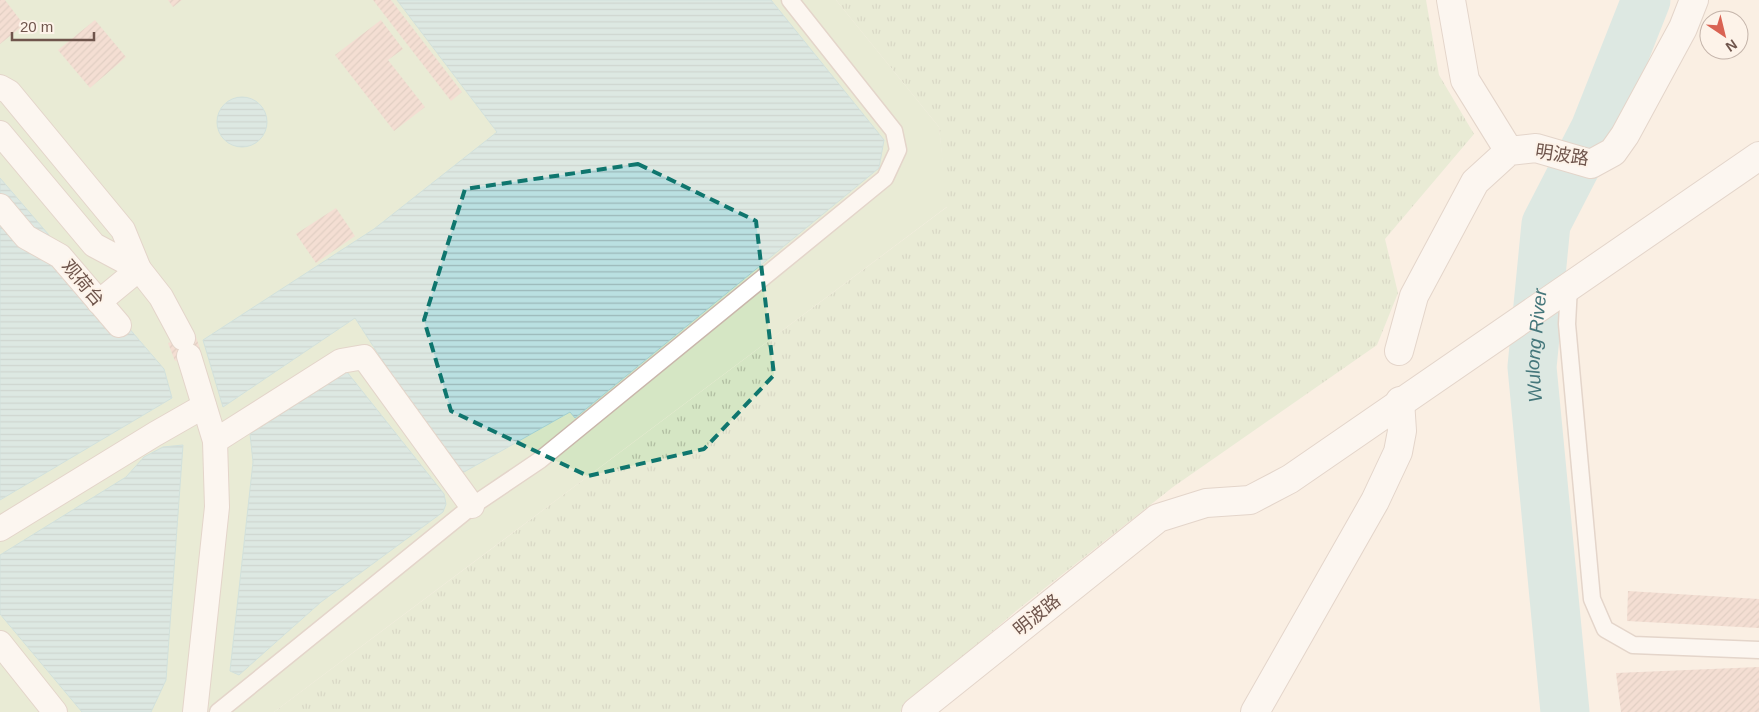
<svg xmlns="http://www.w3.org/2000/svg" width="1759" height="712" font-family="Arial,'Noto Sans SC',sans-serif">
  <style>
    .grass { fill: url(#grass-tufts) }
    .park { fill: #d5e6c4 }
    .water { fill: url(#water-rules); stroke: #a1d0d2 }
    .lines { fill: none; stroke-linecap: round; stroke-linejoin: round }
    .river { stroke: #bae0e1; stroke-width: 49 }
    .building { fill: url(#building-hatch) }
    .service-casing { stroke: #c9b6ab; stroke-width: 19 }
    .pedestrian-casing { stroke: #c9b6ab; stroke-width: 26 }
    .minor-casing { stroke: #c9b6ab; stroke-width: 30 }
    .tertiary-casing { stroke: #c9b6ab; stroke-width: 30 }
    .service { stroke: #fff; stroke-width: 16 }
    .pedestrian { stroke: #fff; stroke-width: 24 }
    .minor { stroke: #fff; stroke-width: 28 }
    .tertiary { stroke: #fff; stroke-width: 28 }
    .marked { fill: none; stroke: #0f766e; stroke-width: 4; stroke-dasharray: 10 6; stroke-linejoin: round }
    .labels { text-anchor: middle; dominant-baseline: central; stroke-width: 4; stroke-linejoin: round; paint-order: stroke }
    .street-label { font-size: 18px; fill: #6f554c; stroke: #fdf3e9 }
    .water-label { font-size: 19px; font-style: italic; fill: #45777b; stroke: #fdf3e9 }
  </style>
  <defs>
    <pattern id="grass-tufts" width="24" height="20" patternUnits="userSpaceOnUse" patternTransform="scale(1.25)"><rect width="24" height="20" fill="#d5e6c4"/><path d="M3 7l-1-3M5 7V3M7 7l1-3M15 17l-1-3M17 17v-4M19 17l1-3" fill="none" stroke="#b1bda1"/></pattern>
    <pattern id="water-rules" width="6" height="5" patternUnits="userSpaceOnUse" patternTransform="scale(1.25)"><rect width="6" height="5" fill="#bae0e1"/><path d="M0 2.5h6" fill="none" stroke="#9bb8b9"/></pattern>
    <pattern id="building-hatch" width="6" height="6" patternUnits="userSpaceOnUse" patternTransform="scale(1.25)"><rect width="6" height="6" fill="#edcbbe"/><path d="M-1 1l2-2M0 6l6-6M5 7l2-2" fill="none" stroke="#c4a89d"/></pattern>
  </defs>
  <rect width="100%" height="100%" fill="#faefe3"/>
  <polygon class="grass" points="836,0 1426,0 1439,75 1474,134 1385,239 1398,293 1377,345 1173,487 1016,611 900,712 274,712 947,207 939,127"/>
  <polygon class="park" points="0,0 836,0 939,127 948,206 274,712 0,712"/>
  <g class="water">
    <polygon points="397,0 771,0 884,140 879,168 575,418 570,412 457,476 355,318 223,407 203,340 374,229 497,132"/>
    <circle cx="242" cy="122" r="25"/>
    <polygon points="0,178 164,369 172,398 0,500"/>
    <polygon points="347,372 444,494 446,504 443,512 321,602 239,675 230,671 253,462 250,434"/>
    <polygon points="183,445 166,680 151,712 82,712 0,614 0,555 126,477 144,457 163,447"/>
  </g>
  <g class="lines">
    <path class="river" id="s1" d="M1565,712l-33,-345 14,-143 49,-95 51,-129"/>
  </g>
  <g class="building">
    <polygon points="0,0 5,0 24,25 0,44"/>
    <polygon points="168,0 182,0 173,7"/>
    <polygon points="373,0 391,0 462,92 451,101"/>
    <polygon points="95,20 126,57 90,88 58,50"/>
    <polygon points="381,20 403,49 388,60 425,107 394,131 335,55"/>
    <polygon points="336,208 355,236 316,263 296,234"/>
    <polygon points="195,334 201,352 175,361 168,343"/>
    <polygon points="1628,591 1759,599 1759,628 1627,621"/>
    <polygon points="1759,667 1759,712 1621,712 1616,673"/>
  </g>
  <g class="lines">
    <g class="service-casing">
      <g id="service">
        <polyline points="1569,286 1567,324 1592,599 1605,629 1633,645 1759,650"/>
        <polyline points="218,712 472,506 540,460 885,178 898,150 894,131 790,0"/>
      </g>
    </g>
    <g class="pedestrian-casing">
      <g id="pedestrian">
        <polyline points="0,87 9,92 123,230 139,269 99,302"/>
        <polyline points="0,133 94,245 139,269 161,297 183,338"/>
        <polyline points="0,206 26,237 60,256 119,325"/>
        <polyline points="189,356 215,441 217,507 195,712"/>
        <polyline points="215,441 341,361 364,357 472,506"/>
        <polyline points="0,529 155,434 204,406"/>
        <polyline points="0,643 55,712"/>
      </g>
    </g>
    <g class="minor-casing">
      <g id="minor">
        <polyline points="1451,0 1465,80 1509,151"/>
        <polyline points="1255,712 1375,501 1398,452 1402,431 1400,401"/>
      </g>
    </g>
    <g class="tertiary-casing">
      <g id="tertiary">
        <polyline points="1399,351 1414,296 1475,182 1509,151 1536,148 1591,164 1613,152 1625,135 1683,28 1694,0"/>
        <polyline points="916,712 1158,518 1206,503 1250,500 1290,479 1759,156"/>
      </g>
    </g>
    <use href="#service" class="service"/>
    <use href="#pedestrian" class="pedestrian"/>
    <use href="#minor" class="minor"/>
    <use href="#tertiary" class="tertiary"/>
  </g>
  <path d="M0 0H1759V712H0ZM638,164l118,57 18,154 -70,74 -116,27 -137,-65 -27,-91 41,-131z" fill="#faefe3" fill-opacity=".55" fill-rule="evenodd"/>
  <path class="marked" d="M638,164l118,57 18,154 -70,74 -116,27 -137,-65 -27,-91 41,-131z"/>
  <g class="labels">
    <g class="street-label">
      <text transform="translate(1562 155) rotate(9)">明波路</text>
      <text transform="translate(83 283) rotate(50)">观荷台</text>
      <text transform="translate(1037 615) rotate(-39)">明波路</text>
    </g>
    <g class="water-label">
      <text stroke="none"><textPath href="#s1" startOffset="368">Wulong River</textPath></text>
    </g>
  </g>
  <g transform="translate(1724 35) rotate(145)"><circle r="24" fill="#fdf3e9" stroke="#c4b4aa"/>
  <path d="M0-4L9 19L0 12L-9 19Z" fill="#d96353"/>
  <text y="-8" font-size="14" font-weight="bold" text-anchor="middle" fill="#6f554c">N</text>
  </g>
  <path d="M12 32v8h82v-8" fill="none" stroke="#6f554c" stroke-width="2.5"/>
  <text x="20" y="32" font-size="15" fill="#6f554c" stroke="#fdf3e9" stroke-width="4" paint-order="stroke">20 m</text>
</svg>
